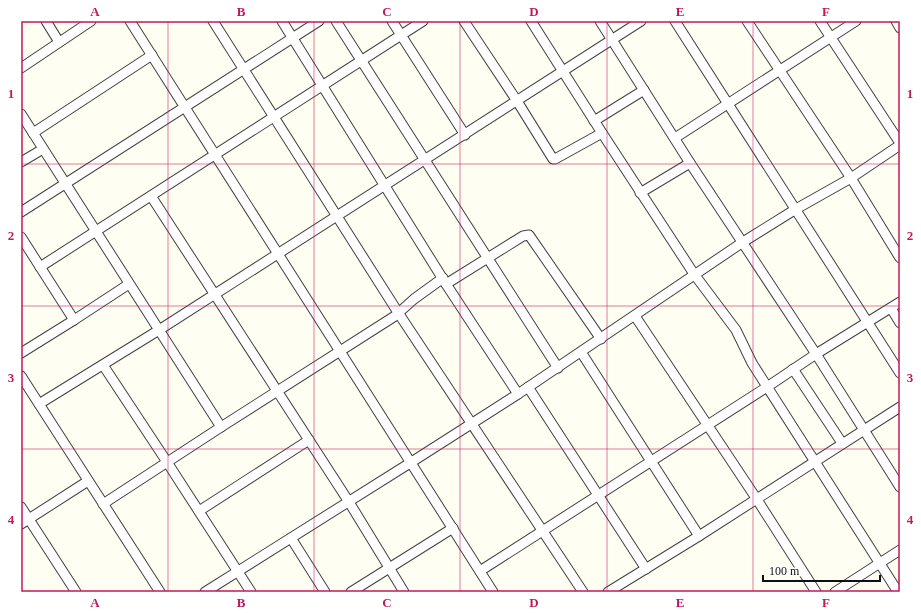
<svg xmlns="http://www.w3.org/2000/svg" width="921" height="613" font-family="'Times New Roman',serif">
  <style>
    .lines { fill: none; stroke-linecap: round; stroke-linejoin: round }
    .street-casing { stroke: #424242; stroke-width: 11 }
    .street { stroke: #fff; stroke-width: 9 }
    .grid { fill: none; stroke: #c2185b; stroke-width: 1; stroke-opacity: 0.55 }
    .neatline { fill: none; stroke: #c2185b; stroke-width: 1.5 }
    .grid-label { font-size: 13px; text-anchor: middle; font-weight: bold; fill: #c2185b }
  </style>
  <rect width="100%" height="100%" fill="#fffef2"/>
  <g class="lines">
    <g class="street-casing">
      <g id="street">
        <polyline points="46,21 59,42"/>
        <polyline points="130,21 493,592"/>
        <polyline points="213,21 399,314 583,592"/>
        <polyline points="282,21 446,284 518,394"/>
        <polyline points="336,21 558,368"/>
        <polyline points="392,21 465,135"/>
        <polyline points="464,21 517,101 553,159 555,159 602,133"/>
        <polyline points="531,21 602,133 694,274 736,330 752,363 898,592"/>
        <polyline points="600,21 690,163 816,354 900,487"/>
        <polyline points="675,21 900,373"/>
        <polyline points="747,21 851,178 900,258"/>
        <polyline points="820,21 900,143"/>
        <polyline points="896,21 900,28"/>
        <polyline points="21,68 91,21"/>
        <polyline points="21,114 221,427"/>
        <polyline points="594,121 644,90"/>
        <polyline points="33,133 152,55"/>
        <polyline points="675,138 856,21"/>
        <polyline points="21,162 43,149"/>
        <polyline points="640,193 690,163"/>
        <polyline points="151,196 349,502 404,592"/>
        <polyline points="21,212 319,21"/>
        <polyline points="21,237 74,320"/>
        <polyline points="40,267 423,21"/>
        <polyline points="446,284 523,236 529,235 601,339"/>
        <polyline points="891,308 900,323"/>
        <polyline points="635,316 756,498 816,592"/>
        <polyline points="581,352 699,536"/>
        <polyline points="21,353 74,320 129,284"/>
        <polyline points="103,365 167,462 251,592"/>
        <polyline points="793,369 842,443"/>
        <polyline points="21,376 160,592"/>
        <polyline points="528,387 646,569"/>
        <polyline points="39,404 159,330 641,21"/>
        <polyline points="103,504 221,427 395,316 414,299 443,278"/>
        <polyline points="21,507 76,592"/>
        <polyline points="199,511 309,440"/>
        <polyline points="21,524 88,481"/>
        <polyline points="291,538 325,592"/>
        <polyline points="480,571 767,387 816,354 900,302"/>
        <polyline points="205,592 410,463 518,394 743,242 796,209 851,178 900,145"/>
        <polyline points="351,592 453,528"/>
        <polyline points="608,592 699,536 900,407"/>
        <polyline points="835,592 900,550"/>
      </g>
    </g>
    <use href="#street" class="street"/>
  </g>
  <path class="grid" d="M168,21v571M314,21v571M460,21v571M607,21v571M753,21v571M21,164h879M21,306h879M21,449h879"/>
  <rect width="921" height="613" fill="none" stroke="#ffffff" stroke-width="44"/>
  <path d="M763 575v6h117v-6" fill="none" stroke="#0f0f0f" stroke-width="2"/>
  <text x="769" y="575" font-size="12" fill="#0f0f0f" stroke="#ffffff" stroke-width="3" paint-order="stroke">100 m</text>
  <rect x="22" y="22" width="877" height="569" class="neatline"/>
  <g class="grid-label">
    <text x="95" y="16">A</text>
    <text x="241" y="16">B</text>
    <text x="387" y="16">C</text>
    <text x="534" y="16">D</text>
    <text x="680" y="16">E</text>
    <text x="826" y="16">F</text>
    <text x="11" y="98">1</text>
    <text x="910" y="98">1</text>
    <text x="11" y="240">2</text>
    <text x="910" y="240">2</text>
    <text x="11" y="382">3</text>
    <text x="910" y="382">3</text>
    <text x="11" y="524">4</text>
    <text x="910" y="524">4</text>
    <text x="95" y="607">A</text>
    <text x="241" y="607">B</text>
    <text x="387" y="607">C</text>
    <text x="534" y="607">D</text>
    <text x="680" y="607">E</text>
    <text x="826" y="607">F</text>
  </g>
</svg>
